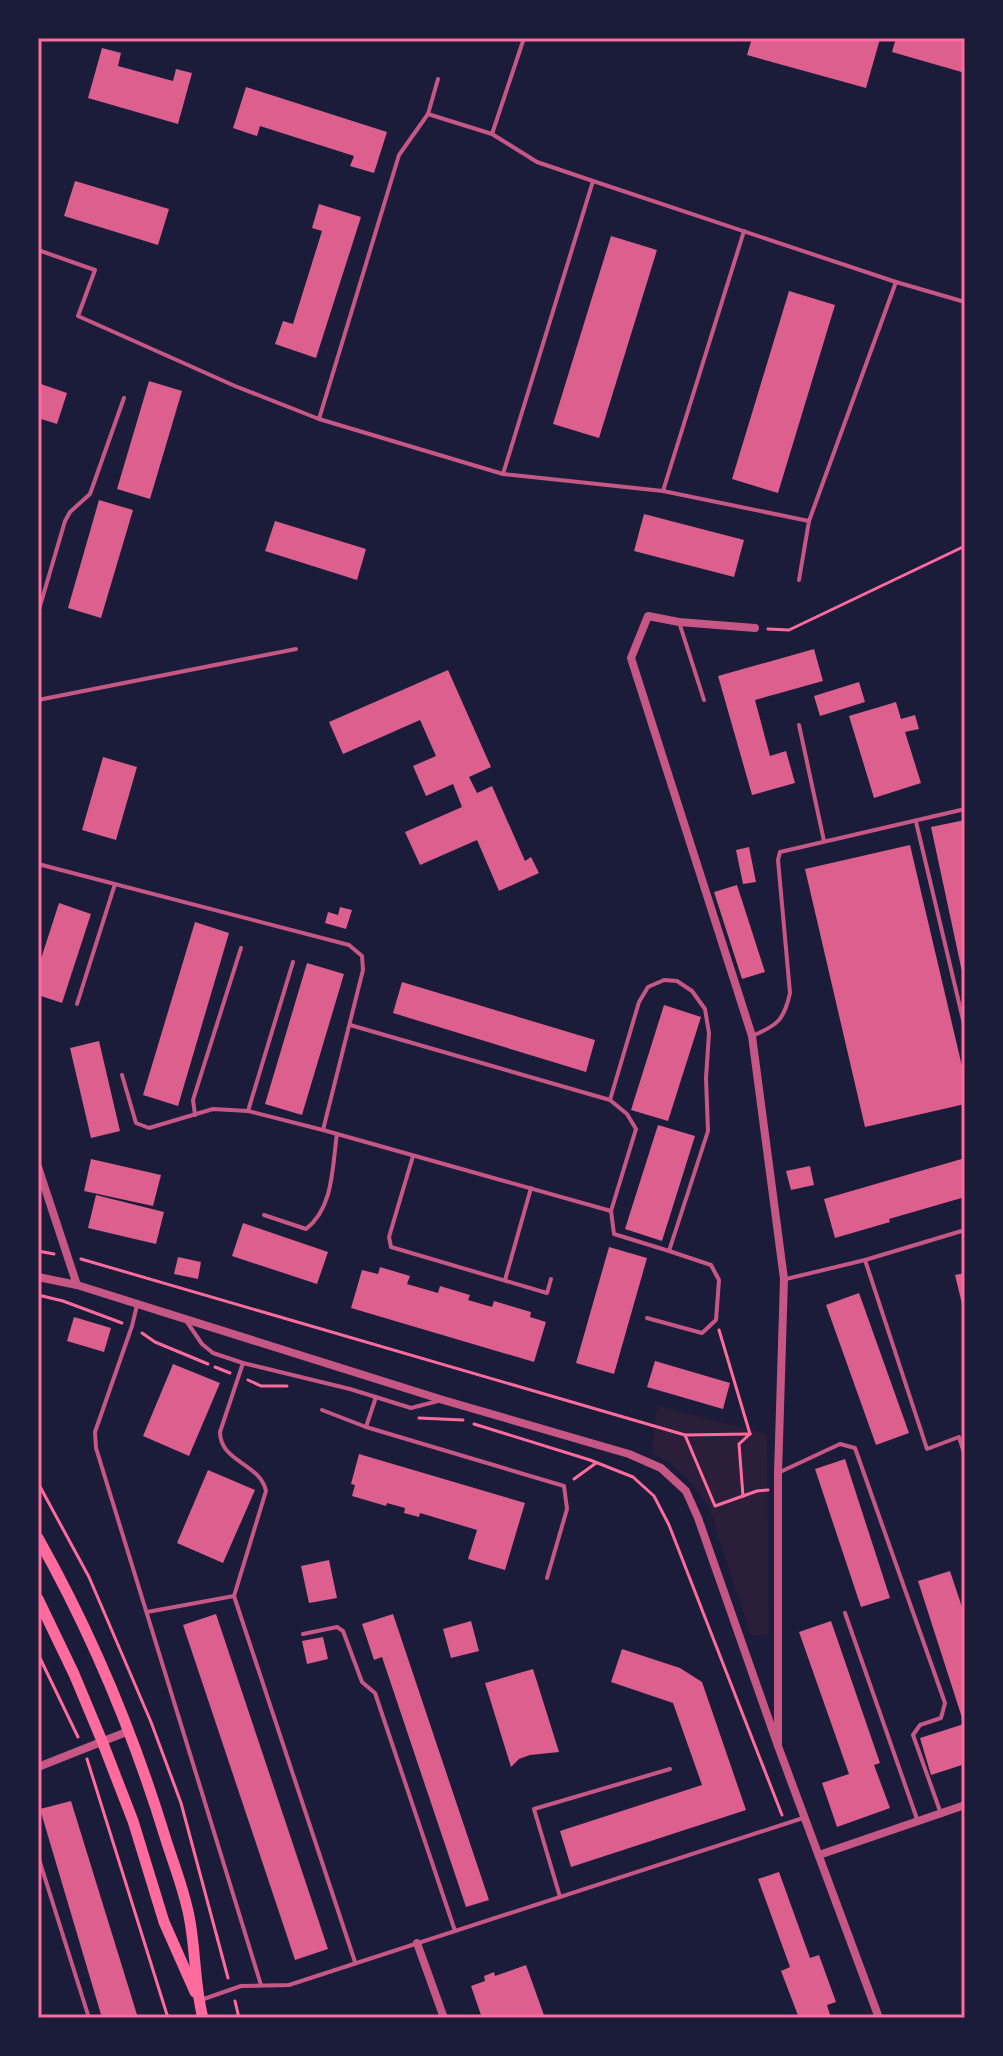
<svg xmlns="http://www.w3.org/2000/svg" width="1003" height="2056" font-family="'Fira Sans',sans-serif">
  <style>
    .green { fill: #2a1e3b }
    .building { fill: #dd5f8e }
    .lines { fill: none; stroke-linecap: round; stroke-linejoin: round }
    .path { stroke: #ff6b9d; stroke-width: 3 }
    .service { stroke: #c65784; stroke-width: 4 }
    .minor { stroke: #c65784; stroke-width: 8 }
    .secondary { stroke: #ff6b9d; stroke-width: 11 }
    .neatline { fill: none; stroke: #ff6b9d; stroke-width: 3 }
  </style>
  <rect width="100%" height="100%" fill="#1b1b3a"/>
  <polygon class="green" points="657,1406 767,1434 769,1634 751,1636 709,1507 688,1479 670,1463 652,1454"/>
  <g class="building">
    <polygon points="752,38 876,38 880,39 866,88 747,55"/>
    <polygon points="896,38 965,38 965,73 892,52"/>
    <polygon points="102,48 121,53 118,66 173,81 176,69 192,73 178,124 88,98"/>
    <polygon points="246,87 387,132 374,173 350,166 354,156 260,126 257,136 233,128"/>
    <polygon points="75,181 169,209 158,245 64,216"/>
    <polygon points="319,204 361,217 316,358 275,344 283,321 293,324 322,231 312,228"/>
    <polygon points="611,236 657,250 599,438 553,424"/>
    <polygon points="789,291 835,305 778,493 732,479"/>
    <polygon points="149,381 182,391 150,499 117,489"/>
    <polygon points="38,383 67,393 57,424 38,418"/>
    <polygon points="99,500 133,510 101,618 68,608"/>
    <polygon points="644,514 744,540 734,577 634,551"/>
    <polygon points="275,521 366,549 357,580 265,551"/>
    <polygon points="814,649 823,681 755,700 770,756 786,751 795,783 752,795 718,676"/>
    <polygon points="448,670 491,767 469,777 477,793 492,786 525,861 531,857 539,873 499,891 477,840 420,865 405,832 462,807 453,784 426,796 413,766 436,756 420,720 343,754 329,722"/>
    <polygon points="859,682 865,702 820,716 814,696"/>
    <polygon points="896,702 901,719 915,715 919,729 905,732 921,783 874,798 849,716"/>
    <polygon points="103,757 137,767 116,840 82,830"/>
    <polygon points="965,820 965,981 964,981 931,827"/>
    <polygon points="910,845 965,1079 965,1104 865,1127 805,869"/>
    <polygon points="749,847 756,882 743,884 736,850"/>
    <polygon points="737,885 765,972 742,979 714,892"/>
    <polygon points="59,903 91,914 62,1003 38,995 38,968"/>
    <polygon points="340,907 352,910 346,929 325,923 328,912 338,915"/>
    <polygon points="195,922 229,933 178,1106 143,1095"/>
    <polygon points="307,963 344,974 302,1115 265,1104"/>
    <polygon points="402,982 595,1040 586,1072 393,1013"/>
    <polygon points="664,1005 701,1017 668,1121 631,1110"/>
    <polygon points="99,1041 120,1131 91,1138 70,1048"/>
    <polygon points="658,1125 695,1136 662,1241 625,1229"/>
    <polygon points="965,1158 965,1197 889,1219 890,1222 835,1238 824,1199"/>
    <polygon points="91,1159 161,1175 153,1206 84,1191"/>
    <polygon points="810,1166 814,1185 791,1190 786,1171"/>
    <polygon points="96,1195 164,1212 156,1244 88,1228"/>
    <polygon points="243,1223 328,1252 317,1284 232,1256"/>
    <polygon points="609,1247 647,1258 614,1374 576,1363"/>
    <polygon points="178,1257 201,1262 198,1279 174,1274"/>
    <polygon points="380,1267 410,1276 407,1284 438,1293 440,1286 470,1295 468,1300 492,1307 494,1301 531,1312 530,1317 546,1322 534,1362 351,1308 362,1270 378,1274"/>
    <polygon points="965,1273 965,1312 964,1312 955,1275"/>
    <polygon points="859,1293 909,1433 876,1445 826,1305"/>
    <polygon points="74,1317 111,1328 104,1352 67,1341"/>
    <polygon points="655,1361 730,1383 723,1409 647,1387"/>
    <polygon points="173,1364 220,1383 189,1456 143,1436"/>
    <polygon points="359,1454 525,1503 505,1570 468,1559 477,1530 420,1513 419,1517 404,1513 405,1508 387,1503 386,1506 352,1496 355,1485 351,1484"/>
    <polygon points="845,1459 890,1598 861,1607 815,1469"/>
    <polygon points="208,1470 255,1490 223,1563 177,1543"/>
    <polygon points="329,1560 337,1598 309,1603 301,1566"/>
    <polygon points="950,1571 965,1616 965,1764 931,1775 920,1738 964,1724 918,1581"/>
    <polygon points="216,1614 328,1949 295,1960 183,1625"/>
    <polygon points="393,1614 489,1900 466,1907 382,1657 374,1660 362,1624"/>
    <polygon points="471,1621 479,1651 451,1658 443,1629"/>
    <polygon points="831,1621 880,1763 874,1765 890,1808 837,1827 822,1783 849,1774 799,1632"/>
    <polygon points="323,1637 328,1659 307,1664 302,1641"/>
    <polygon points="622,1649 680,1668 702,1682 746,1810 571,1867 560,1831 702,1785 673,1703 611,1682"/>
    <polygon points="533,1669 559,1752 530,1755 519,1759 511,1767 485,1683"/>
    <polygon points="71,1801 138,2018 102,2018 40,1809"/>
    <polygon points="779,1872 810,1958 819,1955 836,2002 827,2005 831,2018 807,2018 806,2016 799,2018 781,1971 790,1967 758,1879"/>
    <polygon points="526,1965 545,2018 482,2018 471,1986 485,1981 484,1976 494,1972 495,1976"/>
  </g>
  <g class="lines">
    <g class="path">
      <polyline points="768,629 789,630 965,546"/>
      <polyline points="38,1251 54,1254"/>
      <polyline points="81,1259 685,1435 750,1434"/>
      <polyline points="38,1295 63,1301 122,1323"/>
      <polyline points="719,1330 750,1434"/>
      <polyline points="142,1333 155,1342 208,1364"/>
      <polyline points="215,1367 230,1373"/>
      <polyline points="248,1380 261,1386 287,1386"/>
      <polyline points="419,1418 463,1420"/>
      <polyline points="474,1424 590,1460 633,1477 654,1496 669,1525 782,1815"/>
      <polyline points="685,1435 715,1506 757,1491 768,1490"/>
      <polyline points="574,1479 596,1463"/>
      <polyline points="38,1483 89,1577 151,1722 181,1803 228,1978"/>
      <polyline points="743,1496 739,1444 750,1434"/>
      <polyline points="38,1654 78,1737"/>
      <polyline points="87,1759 168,2018"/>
      <polyline points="235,2001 239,2018"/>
    </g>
    <g class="service">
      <polyline points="428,114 438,79"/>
      <polyline points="593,181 896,282 965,302"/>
      <polyline points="38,250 95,270 78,316 235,386 319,419 503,474 663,491 809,521 799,580"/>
      <polyline points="319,419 399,155 428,114 492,134"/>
      <polyline points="503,474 593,181 537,162 492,134 524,38"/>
      <polyline points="663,491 744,231"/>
      <polyline points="809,521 896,282"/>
      <polyline points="38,613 65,521 70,512 90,494 124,398"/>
      <polyline points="679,622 704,700"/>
      <polyline points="38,700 296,649"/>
      <polyline points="799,725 824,841"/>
      <polyline points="916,822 965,1028"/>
      <polyline points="38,864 349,945 362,956 363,970 323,1130"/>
      <polyline points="77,1004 115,884"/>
      <path d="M752,1036c26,-11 32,-16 38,-43l-12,-133 2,-8 185,-43"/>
      <polyline points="122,1075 136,1123 149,1128 213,1109 248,1111 323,1130 611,1211 636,1129 627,1114 610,1100 350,1025"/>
      <polyline points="610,1100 639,1002 648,987 664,980 677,981 692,991 705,1009 709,1033 706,1078 708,1131 669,1251 614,1234 611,1211"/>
      <polyline points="248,1111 293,962"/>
      <polyline points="195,1115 193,1100 241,948"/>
      <polyline points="413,1156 389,1237 391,1247 547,1293 551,1279"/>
      <path d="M264,1215l42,14c28,-22 26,-62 31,-95"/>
      <polyline points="865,1260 927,1449 959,1437 965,1456"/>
      <polyline points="786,1279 865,1260 965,1230"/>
      <polyline points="505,1280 531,1188"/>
      <polyline points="137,1305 132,1326 95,1432 96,1448 261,1985"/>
      <polyline points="647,1318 702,1333 716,1320 719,1280 711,1265 669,1251"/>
      <polyline points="187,1322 202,1344 213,1353 243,1363 350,1389 411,1408 438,1401"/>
      <polyline points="322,1410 366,1427 376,1397"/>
      <polyline points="366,1427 564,1486 567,1509 547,1578"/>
      <polyline points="780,1472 840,1444 855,1448 945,1703 941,1718 920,1725 913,1735 940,1811"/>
      <polyline points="234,1596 355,1962"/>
      <path d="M147,1612l87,-16 32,-105c-6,-28 -46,-29 -46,-59l23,-69"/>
      <polyline points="845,1613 917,1819"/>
      <polyline points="303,1634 337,1627 343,1631 362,1682 375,1693 455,1931"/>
      <polyline points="38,1856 89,2018"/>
      <polyline points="560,1897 534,1809 670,1769"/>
      <polyline points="201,2000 241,1986 289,1985 803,1818"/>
    </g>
    <g class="minor">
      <polyline points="755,628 679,622 648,616 631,658 752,1036 784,1279 778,1473 778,1746"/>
      <polyline points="38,1167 77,1285"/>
      <polyline points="38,1277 77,1285 443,1400 629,1454 661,1468 686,1491 698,1518 778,1746 879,2018"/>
      <polyline points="38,1767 129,1731"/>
      <polyline points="819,1855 965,1805"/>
      <polyline points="417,1943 444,2018"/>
    </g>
    <g class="secondary">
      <path d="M38,1538c54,96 96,197 128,302 8,25 18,50 23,76 7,34 5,68 14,102"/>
      <polyline points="38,1599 74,1674 102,1741 133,1821 164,1922 195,1992"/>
    </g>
  </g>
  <rect width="1003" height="2056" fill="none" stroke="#1b1b3a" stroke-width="80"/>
  <rect x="40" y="40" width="923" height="1976" class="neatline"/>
</svg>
